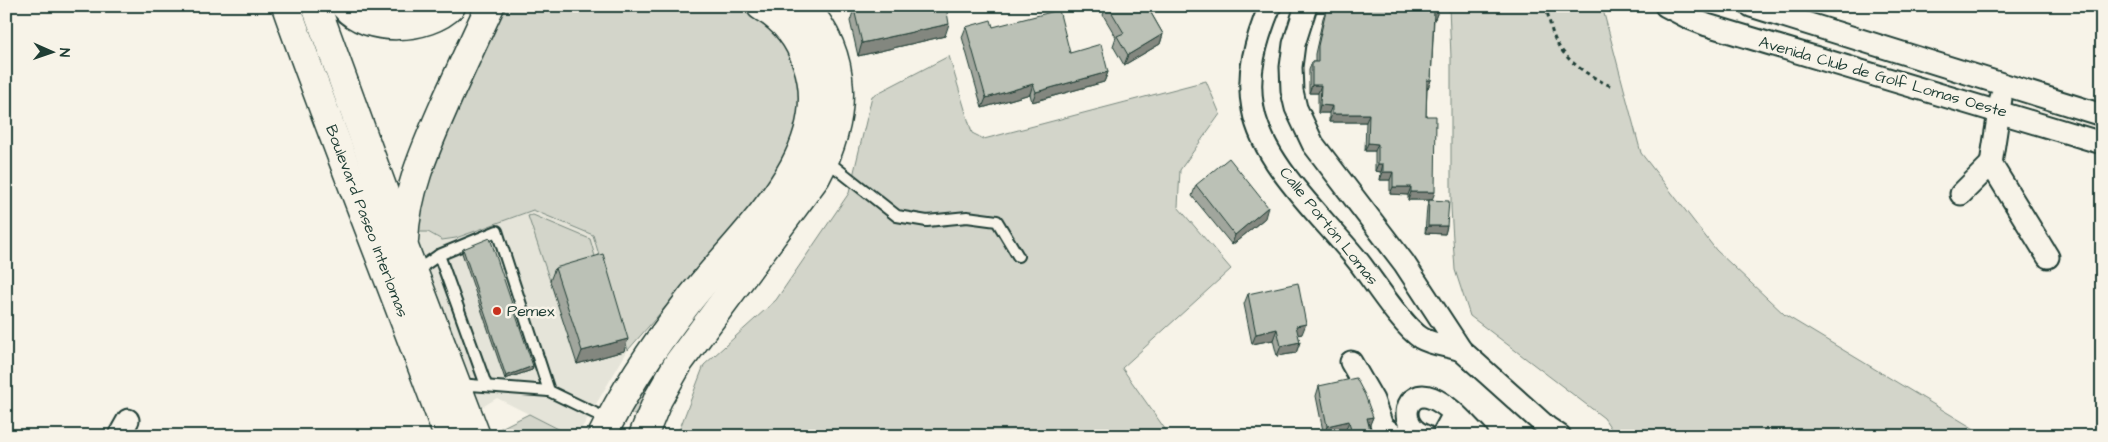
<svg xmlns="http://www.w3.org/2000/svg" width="2108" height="442" font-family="'Architects Daughter',sans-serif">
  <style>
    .built { fill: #e5e4d9 }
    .green { fill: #d3d5ca; stroke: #79897f }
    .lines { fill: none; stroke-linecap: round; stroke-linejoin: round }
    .service-casing { stroke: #1f3d34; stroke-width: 14 }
    .minor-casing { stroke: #1f3d34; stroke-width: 25 }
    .secondary-casing { stroke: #1f3d34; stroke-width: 31 }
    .path { stroke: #1f3d34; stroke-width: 3; stroke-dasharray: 4 4; stroke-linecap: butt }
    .service { stroke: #f7f3e8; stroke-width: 10 }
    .minor { stroke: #f7f3e8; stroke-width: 21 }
    .secondary { stroke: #f7f3e8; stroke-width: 28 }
    .wall { fill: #a1a69d; stroke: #1f3d34 }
    .shaded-wall { fill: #83877f; stroke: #1f3d34 }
    .building { fill: #bbc1b6; stroke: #1f3d34 }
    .poi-dot { fill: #c8321e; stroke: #f7f3e8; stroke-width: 2 }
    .labels { text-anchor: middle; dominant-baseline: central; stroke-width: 5; stroke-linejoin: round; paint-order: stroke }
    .street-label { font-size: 16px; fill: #1f3d34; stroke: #f7f3e8 }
    .poi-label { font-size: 16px; fill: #1f3d34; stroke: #f7f3e8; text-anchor: start }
  </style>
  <rect width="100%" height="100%" fill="#f7f3e8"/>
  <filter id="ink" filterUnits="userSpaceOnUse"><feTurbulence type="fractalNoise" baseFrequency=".02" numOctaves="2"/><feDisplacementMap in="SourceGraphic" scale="10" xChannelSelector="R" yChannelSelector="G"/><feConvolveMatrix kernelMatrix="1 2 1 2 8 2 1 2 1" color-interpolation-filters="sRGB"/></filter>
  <g filter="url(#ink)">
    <polygon class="built" points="533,210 593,235 628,350 577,436 572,436 497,398 466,417 416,247 418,232 428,232 442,240 456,238"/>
    <g class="green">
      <polygon points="360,6 431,6 411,15 390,14"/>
      <path d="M497,6h235c12,6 28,10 38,19 30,28 35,76 24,113 -10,33 -39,62 -60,88 -35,42 -70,83 -106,124l-35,-115 -60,-25 -77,28 -14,2 -14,-8h-10l6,-50z"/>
      <polygon points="1449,6 1602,6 1641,153 1716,250 1785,315 1986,436 1616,436 1604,418 1470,316 1455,270 1451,208 1451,58"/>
      <polygon points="949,56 972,133 984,139 1206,81 1220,114 1180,170 1178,207 1231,269 1122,368 1170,436 677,436 704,365 776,300 849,193 872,96"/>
      <polygon points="533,215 590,239 598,267 550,281 528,216"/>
      <polygon points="680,327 685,332 639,417 625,410"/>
      <polygon points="529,414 572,436 485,436"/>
    </g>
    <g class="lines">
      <g class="service-casing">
        <g id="service">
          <polyline points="826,160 897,216 927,221 967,217 997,221 1018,256"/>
          <polyline points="439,255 486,385"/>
          <polyline points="416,271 439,255 497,231 549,391"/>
          <polyline points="458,384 549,391 609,420"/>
        </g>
      </g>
      <g class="minor-casing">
        <g id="minor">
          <path d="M1270,6c-14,34 -24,67 -17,103 10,56 71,109 105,152 15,19 44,65 63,77 10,6 28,8 40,12"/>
          <polyline points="1306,6 1294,44 1291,67 1292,91 1296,108 1313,144 1404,263 1461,350 1548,428 1560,436"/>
          <polyline points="1666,6 1689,18 1707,25 2102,143"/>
          <polyline points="1751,6 2102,115"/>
          <polyline points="1991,164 2048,257"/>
          <polyline points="1961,194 1991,164 2001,98"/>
          <polyline points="1351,362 1373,400 1382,426 1395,436"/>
          <polyline points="119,436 128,420"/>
          <path d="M1425,436c-29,-10 -20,-49 7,-38 17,7 32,25 45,38"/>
          <polyline points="1442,436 1454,414"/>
        </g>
      </g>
      <g class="secondary-casing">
        <g id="secondary">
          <path d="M286,6c51,144 109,286 162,430"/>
          <polyline points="316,6 404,247 476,436"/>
          <path d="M345,6c22,27 83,24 106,0"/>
          <path d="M404,240c2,-51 24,-97 44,-143 14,-30 28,-60 42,-91"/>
          <path d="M602,436c23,-48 54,-93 86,-134 50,-66 151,-147 119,-239 -8,-25 -23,-44 -46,-57"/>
          <path d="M643,436l15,-37 21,-37 137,-185c31,-58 34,-120 -12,-171"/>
        </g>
      </g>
      <path class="path" d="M1545,6c4,10 5,21 9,31 10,24 36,40 59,50"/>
      <use href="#service" class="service"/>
      <use href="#minor" class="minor"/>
      <use href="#secondary" class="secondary"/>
    </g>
    <g class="wall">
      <polygon points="1103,6 1147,6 1163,34 1160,44 1124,65 1113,46 1116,37 1103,15 1105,10"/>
      <polygon points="1346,6 1438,6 1438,11 1435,19 1434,19 1431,80 1428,88 1427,88 1426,116 1432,200 1447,226 1445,234 1425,233 1427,207 1429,200 1408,200 1408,195 1390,194 1390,180 1380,180 1381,172 1375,171 1375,151 1365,151 1366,122 1329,122 1329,113 1318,113 1318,93 1309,93 1309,70 1312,62 1315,62 1315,54 1323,18 1326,10 1346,11"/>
      <polygon points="854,9 945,36 858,56 850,21"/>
      <polygon points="966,27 993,27 1070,53 1108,72 1104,82 1032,102 1030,94 982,108 962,37"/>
      <polygon points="1196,185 1265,218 1232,245 1192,196"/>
      <polygon points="463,249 533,366 532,370 505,379 462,253"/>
      <polygon points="555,268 624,351 577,364 550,281"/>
      <polygon points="1248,294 1302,334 1298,335 1300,342 1296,353 1277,356 1273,340 1252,344 1244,304"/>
      <polygon points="1319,386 1373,417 1369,426 1371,434 1371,436 1346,436 1345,432 1324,436 1316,396"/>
    </g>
    <g class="shaded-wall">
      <polygon points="1434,11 1438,11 1435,19 1431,19"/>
      <polygon points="949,24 945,36 858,56 862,43"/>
      <polygon points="1163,34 1160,44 1124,65 1128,55"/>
      <polygon points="1108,72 1104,82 1032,102 1036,92"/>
      <polygon points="1427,80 1431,80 1428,88 1424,88"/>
      <polygon points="1033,84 1030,94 982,108 986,98"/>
      <polygon points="1312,85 1321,85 1318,93 1309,93"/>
      <polygon points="1320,105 1332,106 1329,113 1318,113"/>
      <polygon points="1332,114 1369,114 1366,122 1329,122"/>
      <polygon points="1368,143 1378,144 1375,151 1365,151"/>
      <polygon points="1378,164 1383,164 1381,172 1375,171"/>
      <polygon points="1383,172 1393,172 1390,180 1380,180"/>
      <polygon points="1393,187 1411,187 1408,195 1390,194"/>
      <polygon points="1411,192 1435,192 1432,200 1408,200"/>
      <polygon points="1268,207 1265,218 1232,245 1235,235"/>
      <polygon points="1428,226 1447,226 1445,234 1425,233"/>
      <polygon points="1306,324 1302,334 1292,336 1296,326"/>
      <polygon points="1277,329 1273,340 1252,344 1256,334"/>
      <polygon points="628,339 624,351 577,364 582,351"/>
      <polygon points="1300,342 1296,353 1277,356 1281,346"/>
      <polygon points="533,366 532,370 505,379 506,376"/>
      <polygon points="1373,417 1369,427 1367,418"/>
      <polygon points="1349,421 1345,432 1324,436 1327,426"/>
    </g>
    <g class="building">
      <polygon points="865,6 946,6 949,24 862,43 854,9"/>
      <polygon points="1108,6 1147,6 1163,34 1128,55 1117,36 1124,33"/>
      <polygon points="1348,6 1438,6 1438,11 1434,11 1431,80 1427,80 1426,116 1436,116 1435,192 1411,192 1411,187 1393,187 1393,172 1383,172 1383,164 1378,164 1378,144 1368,143 1369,114 1332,114 1332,106 1320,105 1321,85 1312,85 1312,62 1318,62 1318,46 1326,10 1349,11"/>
      <polygon points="1059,10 1070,53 1101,44 1108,72 1036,92 1033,84 986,98 966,27 991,20 993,27"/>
      <polygon points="1229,158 1268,207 1235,235 1196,185"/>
      <polygon points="1429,200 1449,201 1447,226 1428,226"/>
      <polygon points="490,238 533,366 506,376 463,249"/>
      <polygon points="603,254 628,339 582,351 555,268"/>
      <polygon points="1298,283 1306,324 1296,326 1300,342 1281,346 1277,329 1256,334 1248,294"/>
      <polygon points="1356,378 1365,395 1373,417 1367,418 1371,434 1364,436 1352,436 1349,421 1327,426 1319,386"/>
    </g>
  </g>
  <circle class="poi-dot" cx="497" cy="311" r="5"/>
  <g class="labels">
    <g class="street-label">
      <text transform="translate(1883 77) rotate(16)">Avenida Club de Golf Lomas Oeste</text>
      <text transform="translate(367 221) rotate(69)">Boulevard Paseo Interlomas</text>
      <text transform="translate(1329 226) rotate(51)">Calle Portón Lomas</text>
    </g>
    <g class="poi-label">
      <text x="507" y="311">Pemex</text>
    </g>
  </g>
  <rect width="2108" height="442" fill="none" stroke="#f7f3e8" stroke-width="25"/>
  <rect x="12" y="12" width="2083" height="417" fill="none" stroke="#1f3d34" stroke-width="2" filter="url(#ink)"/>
  <g transform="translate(52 52) rotate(92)" stroke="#f7f3e8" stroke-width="4" paint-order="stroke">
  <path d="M0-4L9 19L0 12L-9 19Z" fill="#1f3d34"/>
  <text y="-8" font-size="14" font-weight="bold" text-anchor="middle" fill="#1f3d34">N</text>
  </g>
</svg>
